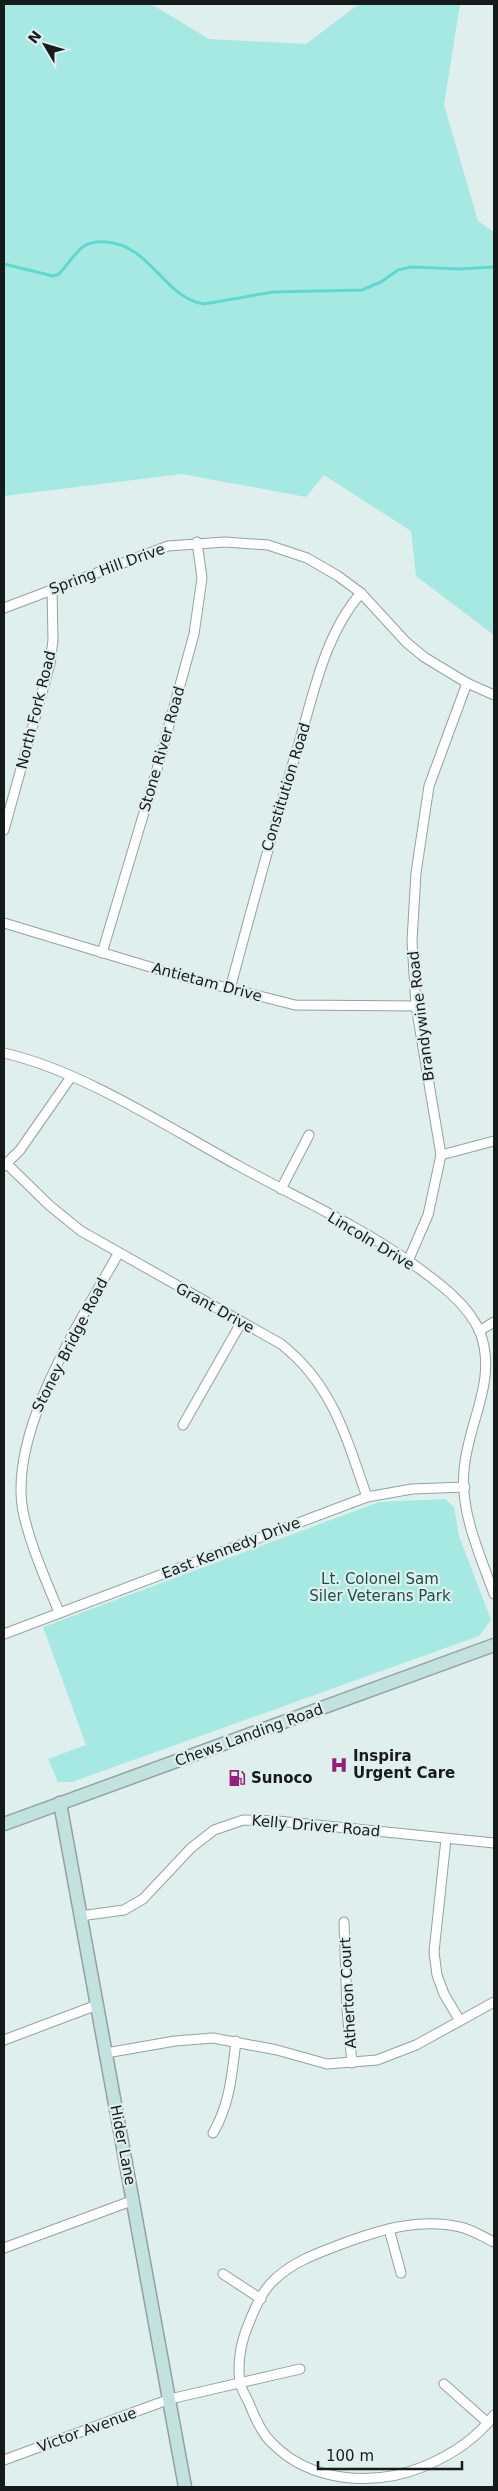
<svg xmlns="http://www.w3.org/2000/svg" width="498" height="2491" font-family="'DejaVu Sans',sans-serif">
  <style>
    .green { fill: #a6e9e2 }
    .lines { fill: none; stroke-linecap: round; stroke-linejoin: round }
    .stream { stroke: #5fd9cf; stroke-width: 3 }
    .street-casing { stroke: #93a2a0; stroke-width: 11 }
    .secondary-casing { stroke: #93a2a0; stroke-width: 15 }
    .street { stroke: #fff; stroke-width: 9 }
    .secondary { stroke: #c2e2e0; stroke-width: 12 }
    .labels { text-anchor: middle; dominant-baseline: central; stroke-width: 4.5; stroke-linejoin: round; paint-order: stroke }
    .street-label { font-size: 15px; fill: #151b1a; stroke: #dfefed }
    .park-label { font-size: 15px; fill: #194f4b; stroke: #dfefed }
    .poi-label { font-size: 15px; font-weight: bold; fill: #151b1a; stroke: #dfefed; text-anchor: start }
  </style>
  <rect width="100%" height="100%" fill="#dfefed"/>
  <g class="green">
    <polygon points="4,4 151,4 209,39 306,44 359,4 460,4 444,105 478,221 494,232 494,635 416,576 411,531 324,475 306,497 182,474 4,496"/>
    <polygon points="445,1499 454,1507 459,1536 491,1620 479,1636 72,1782 58,1782 48,1759 86,1745 43,1627 379,1502"/>
  </g>
  <g class="lines">
    <path class="stream" d="M4,264l49,12 6,-2c9,-9 15,-21 25,-28 7,-4 14,-5 22,-4 45,3 58,56 98,62l69,-12 89,-2 19,-8 17,-12 13,-3 49,2 34,-2"/>
    <g class="street-casing">
      <g id="street">
        <polyline points="4,608 168,546 225,542 268,545 307,558 338,576 361,593 406,642 424,657 467,683 494,695"/>
        <polyline points="4,830 50,664 53,640 52,589"/>
        <polyline points="4,923 180,976 295,1005 416,1006"/>
        <polyline points="102,953 157,769 194,634 202,578 197,542"/>
        <path d="M230,989c22,-82 44,-164 69,-246 15,-51 26,-109 62,-150"/>
        <path d="M4,1053c79,18 163,74 235,113 56,31 119,59 171,96 25,18 57,40 70,70 18,49 -12,89 -16,138 -4,42 16,85 30,124"/>
        <polyline points="441,1155 494,1141"/>
        <path d="M7,1164l42,41 32,26 200,113c52,41 65,93 86,153"/>
        <polyline points="4,1166 20,1150 71,1077"/>
        <polyline points="281,1189 309,1135"/>
        <polyline points="408,1261 428,1215 441,1155 416,1006 412,941 416,873 429,786 467,683"/>
        <polyline points="479,1331 494,1322"/>
        <polyline points="183,1425 241,1323"/>
        <path d="M59,1612c-13,-31 -27,-63 -35,-96 -19,-80 56,-194 94,-262"/>
        <polyline points="4,1634 367,1497 412,1489 465,1487"/>
        <polyline points="446,1839 434,1952 437,1975 444,1994 460,2021"/>
        <polyline points="80,1916 124,1910 143,1899 191,1848 214,1830 243,1820 278,1821 494,1843"/>
        <polyline points="344,1922 347,2010 352,2063"/>
        <polyline points="4,2040 97,2005"/>
        <polyline points="106,2053 175,2041 213,2038 277,2050 327,2064 377,2060 416,2045 494,2002"/>
        <path d="M213,2133c17,-29 19,-59 23,-92"/>
        <polyline points="389,2229 401,2273"/>
        <path d="M494,2242c-11,-5 -23,-13 -34,-15 -41,-10 -84,4 -121,18 -24,9 -48,18 -66,36 -11,10 -19,29 -24,42 -8,18 -12,40 -9,59 1,7 6,15 9,21 5,13 12,29 22,39 39,41 104,45 154,24 26,-11 52,-28 69,-51"/>
        <polyline points="4,2248 134,2200"/>
        <polyline points="223,2274 261,2299"/>
        <polyline points="444,2384 488,2423"/>
        <polyline points="4,2460 170,2399 300,2369"/>
      </g>
    </g>
    <g class="secondary-casing">
      <g id="secondary">
        <polyline points="60,1803 185,2487"/>
        <polyline points="4,1824 494,1645"/>
      </g>
    </g>
    <use href="#street" class="street"/>
    <use href="#secondary" class="secondary"/>
  </g>
  <defs>
    <g id="hospital-bare" transform="scale(1.35)"><path d="M-5-5h3v3.5h4V-5h3V5h-3V1.5h-4V5h-3Z" fill="#941f7c" stroke="#dfefed" stroke-width="2.5" paint-order="stroke"/></g>
    <g id="fuel-bare" transform="scale(1.35)"><path d="M-5.5-6h7V0h2V4h1.3V-2.5L3-4.5l.8-.8L6-3V5H2.5V1h-1V6h-7ZM-4.2-4.7v3.2H.2V-4.7Z" fill="#941f7c" stroke="#dfefed" stroke-width="2.5" paint-order="stroke"/></g>
  </defs>
  <g fill-rule="evenodd">
    <use href="#hospital-bare" x="339" y="1765"/>
    <use href="#fuel-bare" x="237" y="1778"/>
  </g>
  <g class="labels">
    <g class="street-label">
      <text transform="translate(107 569) rotate(-20)">Spring Hill Drive</text>
      <text transform="translate(36 710) rotate(-76)">North Fork Road</text>
      <text transform="translate(162 749) rotate(-74)">Stone River Road</text>
      <text transform="translate(286 787) rotate(-73)">Constitution Road</text>
      <text transform="translate(207 982) rotate(15)">Antietam Drive</text>
      <text transform="translate(421 1016) rotate(-97)">Brandywine Road</text>
      <text transform="translate(371 1241) rotate(31)">Lincoln Drive</text>
      <text transform="translate(215 1308) rotate(29)">Grant Drive</text>
      <text transform="translate(70 1345) rotate(-63)">Stoney Bridge Road</text>
      <text transform="translate(231 1548) rotate(-21)">East Kennedy Drive</text>
      <text transform="translate(249 1735) rotate(-20)">Chews Landing Road</text>
      <text transform="translate(316 1826) rotate(5)">Kelly Driver Road</text>
      <text transform="translate(348 1993) rotate(-93)">Atherton Court</text>
      <text transform="translate(123 2145) rotate(79)">Hider Lane</text>
      <text transform="translate(87 2430) rotate(-20)">Victor Avenue</text>
    </g>
    <g class="park-label">
      <text x="380" y="1579">Lt. Colonel Sam<tspan x="380" dy="17">Siler Veterans Park</tspan></text>
    </g>
    <g class="poi-label">
      <text x="353" y="1756">Inspira<tspan x="353" dy="17">Urgent Care</tspan></text>
      <text x="251" y="1778">Sunoco</text>
    </g>
  </g>
  <rect width="498" height="2491" fill="none" stroke="#151b1a" stroke-width="10"/>
  <g transform="translate(45 45) rotate(308)" stroke="#dfefed" stroke-width="4" paint-order="stroke">
  <path d="M0-4L9 19L0 12L-9 19Z" fill="#151b1a"/>
  <text y="-8" font-size="14" font-weight="bold" text-anchor="middle" fill="#151b1a">N</text>
  </g>
  <path d="M318 2461v8h144v-8" fill="none" stroke="#151b1a" stroke-width="2.5"/>
  <text x="326" y="2461" font-size="15" fill="#151b1a" stroke="#dfefed" stroke-width="4" paint-order="stroke">100 m</text>
</svg>
